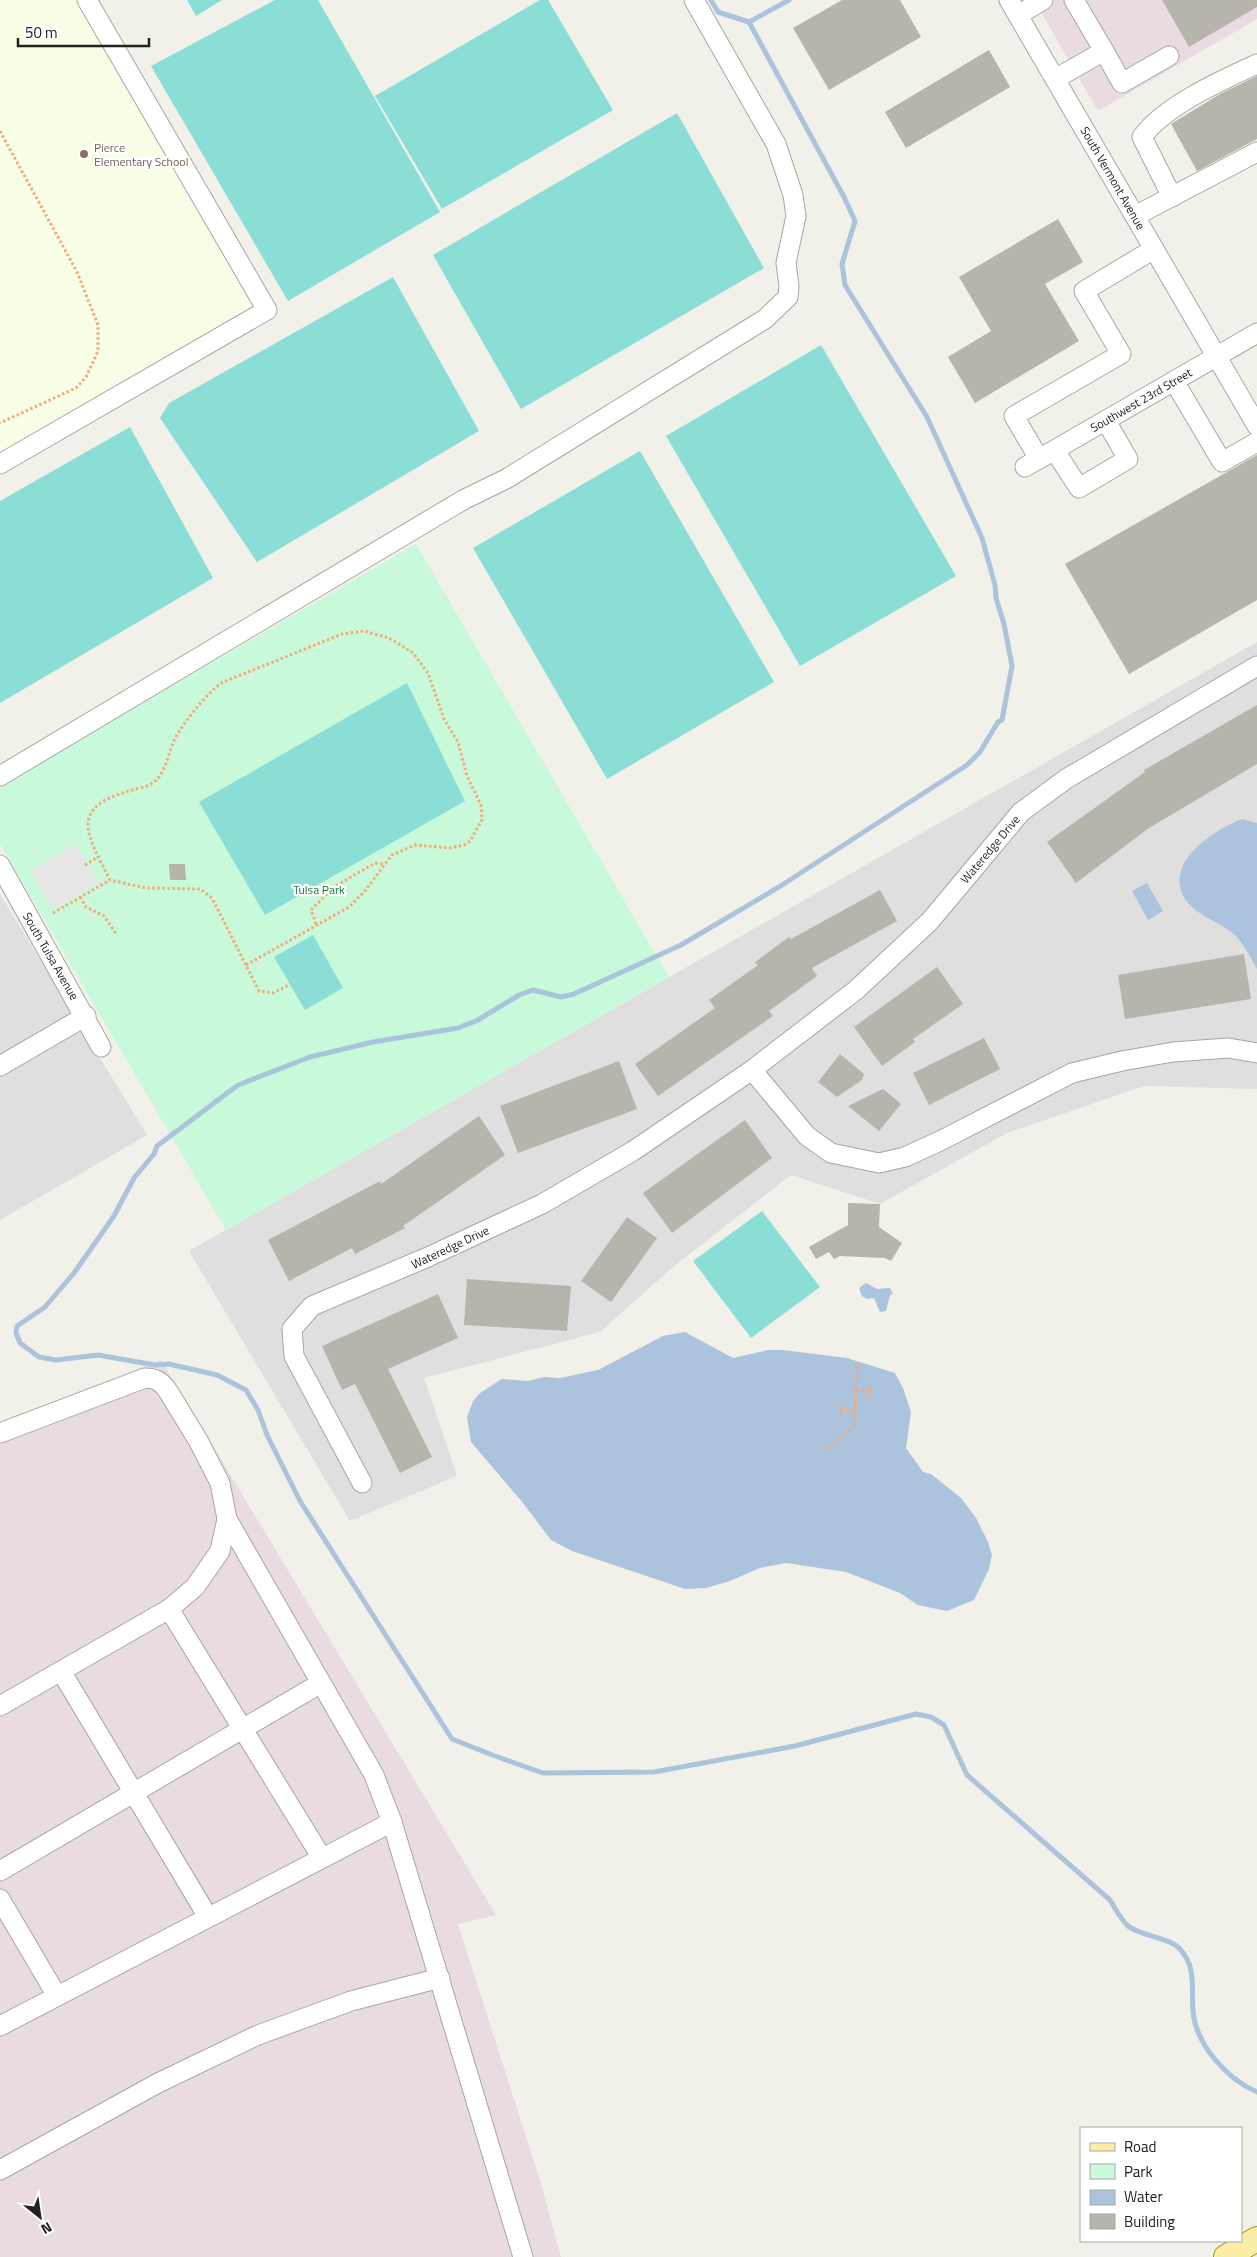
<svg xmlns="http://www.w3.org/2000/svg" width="1257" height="2257" font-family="'Titillium Web',sans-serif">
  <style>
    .residential { fill: #e0dfdf }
    .industrial { fill: #eadbe3 }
    .education { fill: #f7fee5 }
    .park { fill: #c9f9db }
    .pitch { fill: #8aded6 }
    .parking { fill: #e6e6e6 }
    .water { fill: #abc3dd }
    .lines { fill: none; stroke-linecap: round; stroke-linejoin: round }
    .stream { stroke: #abc3dd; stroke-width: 5 }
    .building { fill: #b7b4ab }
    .minor-casing { stroke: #a6a6a6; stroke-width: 21 }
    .major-casing { stroke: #9b9604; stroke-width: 26 }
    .path { stroke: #f6a875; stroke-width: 3; stroke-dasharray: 2.5 2.5; stroke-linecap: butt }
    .minor { stroke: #fff; stroke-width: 19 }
    .major { stroke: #faeea6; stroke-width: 24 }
    .education-dot { fill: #8d6e63; stroke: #fff; stroke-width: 2 }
    .labels { text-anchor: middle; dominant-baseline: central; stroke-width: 4.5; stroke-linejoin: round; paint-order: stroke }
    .education-label { font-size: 12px; fill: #785e54; stroke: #fff; text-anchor: start }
    .street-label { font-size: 12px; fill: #222; stroke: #fff }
    .park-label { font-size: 12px; fill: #0f803a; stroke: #fff }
  </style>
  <rect width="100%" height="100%" fill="#f1f1e9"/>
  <g class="residential">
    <polygon points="1257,642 1257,1089 1144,1086 1007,1133 880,1204 791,1175 673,1267 600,1332 424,1378 457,1476 350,1521 189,1251"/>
    <polygon points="0,894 147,1135 0,1220"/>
  </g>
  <g class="industrial">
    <polygon points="1034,0 1257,0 1257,19 1098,111"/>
    <polygon points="161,1360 496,1915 458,1924 539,2177 561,2257 0,2257 0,1424 18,1415"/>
  </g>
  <polygon class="education" points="0,0 78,0 256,308 0,457"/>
  <polygon class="park" points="416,544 669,977 226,1230 0,844 0,786"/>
  <g class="pitch">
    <polygon points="187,0 222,0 196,16"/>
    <polygon points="275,0 318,0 440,212 288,301 151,66"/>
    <polygon points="540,0 548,0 613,110 442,209 375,96"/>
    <polygon points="677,113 764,268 521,409 433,255"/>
    <polygon points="393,277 479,431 257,562 160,418 169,403"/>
    <polygon points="821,345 956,576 800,666 666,436"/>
    <polygon points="130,427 213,578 0,703 0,501"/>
    <polygon points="640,451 774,682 607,779 473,548"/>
    <polygon points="407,683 465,801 265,915 199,802"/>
    <polygon points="313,935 343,988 305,1010 274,957"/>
    <polygon points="762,1211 820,1287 751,1338 693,1261"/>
  </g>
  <polygon class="parking" points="76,844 99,883 53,909 30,870"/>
  <g class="water">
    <path d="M1242,819l15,4v146c-6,-11 -13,-24 -21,-33 -14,-13 -36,-19 -48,-33 -29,-38 25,-73 54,-84z"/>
    <polygon points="1147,883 1163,911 1148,920 1132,891"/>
    <polygon points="866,1283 877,1289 890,1288 893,1294 890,1295 886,1311 880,1312 874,1298 867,1299 862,1296 859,1288"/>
    <polygon points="685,1332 733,1358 768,1350 783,1350 847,1358 895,1373 903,1388 911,1412 906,1448 923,1472 931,1474 961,1498 976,1518 988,1542 992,1555 989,1569 974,1600 947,1611 918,1605 900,1593 846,1572 786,1563 760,1568 730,1581 706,1588 685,1589 572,1551 551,1540 523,1503 471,1442 467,1417 473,1401 480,1393 502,1379 528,1381 544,1377 560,1378 598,1370 663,1336"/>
  </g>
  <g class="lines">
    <g class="stream">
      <path d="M711,0l7,12 31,10 95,175 11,24 -13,43 3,21 82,132 55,121 13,47 1,13 8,26 8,42 -10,54 -4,2 -18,30 -13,13 -188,122 -98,58 -107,49 -13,3 -28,-7 -14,5 -41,25 -20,8 -85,14 -63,15 -72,28 -81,61 -3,8 -20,24 -20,38 -40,57 -29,34 -28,19 -1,7 4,10 19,14 17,3 42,-5 57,10 14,-1 48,11 29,15 12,20 9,25 33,66 152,238 43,17 48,17 111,-1 141,-26 121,-32 15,3 13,8 23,50 143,125c5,8 11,20 18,26 12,10 41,11 52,23 17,19 11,39 13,62 3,34 34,68 64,81"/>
      <polyline points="749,22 789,0"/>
    </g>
  </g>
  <g class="building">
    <polygon points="842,0 900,0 921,37 829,90 793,28"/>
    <polygon points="1162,0 1257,0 1257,7 1189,47"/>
    <polygon points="989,50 1010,87 906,148 885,112"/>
    <polygon points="1257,76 1257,139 1197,171 1171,124 1220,94"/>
    <polygon points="1058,219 1083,262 1045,284 1079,341 975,403 948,357 991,331 959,277"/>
    <polygon points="1257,455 1257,600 1129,674 1065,564"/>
    <polygon points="1257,705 1257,764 1149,828 1076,883 1047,842 1145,772 1144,770"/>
    <polygon points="169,864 185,864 186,880 170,880"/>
    <polygon points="880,890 897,921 812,968 817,976 769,1011 773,1016 658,1096 635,1064 715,1008 709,1000 758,965 755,962 789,937 791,939"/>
    <polygon points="1244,954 1251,999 1125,1019 1118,975"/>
    <polygon points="937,967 963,1004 913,1039 915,1042 882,1066 854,1027"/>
    <polygon points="984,1038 1000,1069 929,1105 913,1073"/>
    <polygon points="840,1054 864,1074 862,1080 837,1097 818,1082"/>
    <polygon points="619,1061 637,1109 518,1153 500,1106"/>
    <polygon points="883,1089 901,1104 879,1131 848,1106"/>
    <polygon points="479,1116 505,1155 403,1226 405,1228 355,1254 352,1248 289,1281 268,1240 380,1181 381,1184"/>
    <polygon points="745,1120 772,1158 672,1233 643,1193"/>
    <polygon points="848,1203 880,1204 879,1227 902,1243 891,1261 885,1258 840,1256 834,1259 829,1252 816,1259 809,1247 848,1225"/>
    <polygon points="627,1217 657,1238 611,1302 581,1281"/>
    <polygon points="467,1279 571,1286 567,1331 464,1325"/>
    <polygon points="438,1294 458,1338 388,1369 432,1457 400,1473 355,1384 342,1390 322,1346"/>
  </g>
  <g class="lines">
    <g class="minor-casing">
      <g id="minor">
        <polyline points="1009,0 1257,426"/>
        <polyline points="1018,15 1043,0"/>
        <polyline points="1104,51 1122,83 1169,56"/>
        <polyline points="1055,79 1104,51 1074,0"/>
        <path d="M1172,197l-30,-60c22,-31 80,-57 115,-73"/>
        <polyline points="1135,216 1257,152"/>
        <polyline points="1174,381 1222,462 1257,442"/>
        <polyline points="1055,451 1079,488 1128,459 1106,421"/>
        <polyline points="1039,459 1014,416 1121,354 1084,291 1154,249"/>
        <polyline points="0,464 267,310 87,0"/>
        <polyline points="1025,467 1257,333"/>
        <polyline points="0,776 463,500 506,479 765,319 788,297 789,286 786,263 796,216 793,195 776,144 694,0"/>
        <polyline points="0,865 101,1047"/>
        <polyline points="0,1066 86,1016"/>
        <polyline points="752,1070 807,1136 831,1153 879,1163 905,1157 942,1140 1072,1073 1122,1061 1173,1052 1228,1048 1257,1053"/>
        <path d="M0,1433l145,-55c11,0 17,4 23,13l31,51 21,41 7,36 147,256 18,47 131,435"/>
        <polyline points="362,1483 294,1356 292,1329 312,1306 428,1257 542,1204 633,1151 752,1070 856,990 899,950 930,921 1021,812 1066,779 1257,666"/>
        <polyline points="169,1609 322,1858"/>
        <polyline points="61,1671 208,1917"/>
        <polyline points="0,1706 169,1609 195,1587 220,1551 227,1519"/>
        <polyline points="0,1871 321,1683"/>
        <polyline points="0,1899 57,1996"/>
        <polyline points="0,2026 392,1822"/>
        <polyline points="0,2170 158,2083 258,2035 351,2001 440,1978"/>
      </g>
    </g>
    <g class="major-casing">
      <polyline id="major" points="1226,2257 1257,2239"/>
    </g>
    <g class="path">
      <polyline points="0,131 77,272 98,325 98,351 86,377 76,388 0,423"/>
      <polyline points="85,865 98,857"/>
      <polyline points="80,897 86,907 104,916 117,935"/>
      <polyline points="53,913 110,880"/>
      <polyline points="316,924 311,910 334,887 375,863 383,864"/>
      <path d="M246,965l103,-58 15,-15 28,-37 23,-10 36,3 13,-3 6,-4 12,-21 -1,-15 -14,-29 -9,-34 -14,-23 -16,-46 -15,-20 -24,-15 -25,-7 -22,3 -121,49c-17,14 -33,34 -44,52 -8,13 -9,30 -18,42 -6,8 -17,11 -27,13 -65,18 -45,44 -22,90l36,8 54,1 12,9 47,93 14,2 18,-9"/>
      <polyline points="870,1385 870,1398"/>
      <polyline points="856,1391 870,1391"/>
      <polyline points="841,1410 855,1410"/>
      <polyline points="841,1416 841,1403"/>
      <polyline points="827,1450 855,1424 857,1362"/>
    </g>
    <use href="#minor" class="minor"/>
    <use href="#major" class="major"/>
  </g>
  <circle class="education-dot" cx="84" cy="154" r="5"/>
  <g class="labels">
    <g class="education-label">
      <text x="94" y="147">Pierce<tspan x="94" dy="14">Elementary School</tspan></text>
    </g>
    <g class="street-label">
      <text transform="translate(1113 178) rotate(60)">South Vermont Avenue</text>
      <text transform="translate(1141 400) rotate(-30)">Southwest 23rd Street</text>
      <text transform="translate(990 849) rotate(-50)">Wateredge Drive</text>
      <text transform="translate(51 956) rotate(60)">South Tulsa Avenue</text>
      <text transform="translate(450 1247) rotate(-25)">Wateredge Drive</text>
    </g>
    <g class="park-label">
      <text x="319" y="889">Tulsa Park</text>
    </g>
  </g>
  <rect x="1080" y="2127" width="162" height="115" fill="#ffffff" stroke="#a7a7a7"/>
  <rect x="1090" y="2143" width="25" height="8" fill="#faeea6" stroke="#a7a7a7"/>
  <text x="1124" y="2152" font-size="15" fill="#222222">Road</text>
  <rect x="1090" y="2164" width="25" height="15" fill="#c9f9db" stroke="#a7a7a7"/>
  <text x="1124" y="2177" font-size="15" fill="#222222">Park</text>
  <rect x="1090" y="2190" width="25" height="15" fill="#abc3dd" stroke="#a7a7a7"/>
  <text x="1124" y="2202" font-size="15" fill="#222222">Water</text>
  <rect x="1090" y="2214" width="25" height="15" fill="#b7b4ab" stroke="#a7a7a7"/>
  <text x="1124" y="2227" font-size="15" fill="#222222">Building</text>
  <g transform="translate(40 2217) rotate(150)" stroke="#ffffff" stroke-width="4" paint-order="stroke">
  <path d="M0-4L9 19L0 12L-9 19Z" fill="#222222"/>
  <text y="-8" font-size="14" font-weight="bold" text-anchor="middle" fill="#222222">N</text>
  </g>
  <path d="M18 38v8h131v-8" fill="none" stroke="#222222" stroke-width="2.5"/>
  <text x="25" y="38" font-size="15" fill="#222222" stroke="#ffffff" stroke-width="4" paint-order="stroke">50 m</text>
</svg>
